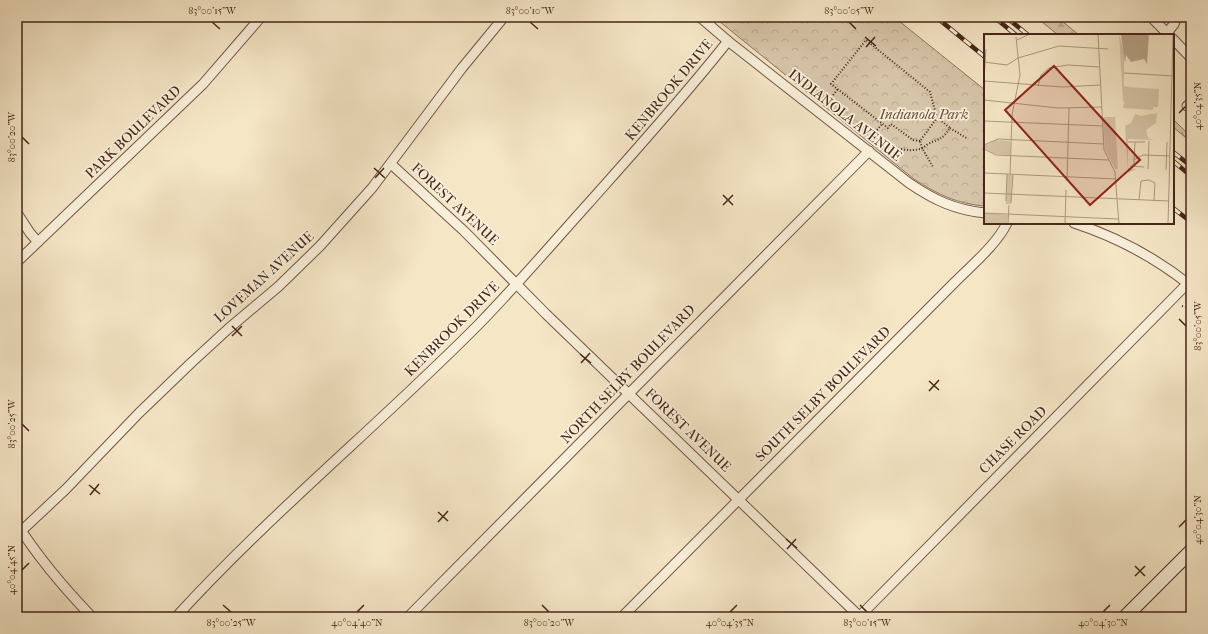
<svg xmlns="http://www.w3.org/2000/svg" width="1208" height="634" font-family="'IM FELL French Canon',serif">
  <style>
    .forest { fill: url(#forest-firs); stroke: #8e7661 }
    .park { fill: url(#park-crowns); stroke: #8e7661 }
    .lines { fill: none; stroke-linecap: round; stroke-linejoin: round }
    .minor-casing { stroke: #725644; stroke-width: 11 }
    .secondary-casing { stroke: #462619; stroke-width: 15 }
    .path { stroke: #462619; stroke-width: 2; stroke-dasharray: 1 2; stroke-linecap: butt }
    .minor { stroke: #f8efda; stroke-width: 9 }
    .secondary { stroke: #f8efda; stroke-width: 13 }
    .rail-casing { stroke: #462619; stroke-width: 4.5 }
    .rail { stroke: #f8efda; stroke-width: 3; stroke-dasharray: 9; stroke-linecap: butt }
    .ticks { fill: none; stroke: #462619; stroke-width: 1.5 }
    .labels { text-anchor: middle; dominant-baseline: central; stroke-width: 3.5; stroke-linejoin: round; paint-order: stroke }
    .street-label { font-size: 14px; fill: #462619; stroke: #f8efda }
    .park-label { font-size: 14px; font-style: italic; fill: #6a4e3d; stroke: #f8efda }
    .inset-road { fill: none; stroke: #af9981; stroke-width: 1 }
    .view { fill: #8f2418; fill-opacity: 0.15; stroke: #8f2418; stroke-width: 2 }
    .inset-edge { fill: none; stroke: #462619; stroke-width: 2 }
    .neatline { fill: none; stroke: #462619; stroke-width: 1.5 }
    .ticks-label { font-size: 10px; text-anchor: middle; fill: #462619 }
  </style>
  <defs>
    <pattern id="forest-firs" width="22" height="20" patternUnits="userSpaceOnUse"><rect width="22" height="20" fill="#d7c5a9"/><path d="M5 1l3.5 6h-7zM16 11l3.5 6h-7z" fill="#baa991"/></pattern>
    <pattern id="park-crowns" width="20" height="18" patternUnits="userSpaceOnUse"><rect width="20" height="18" fill="#d7c5a9"/><path d="M2 6a3 3 0 1 1 6 0M12 15a3 3 0 1 1 6 0" fill="none" stroke="#baa991"/></pattern>
  </defs>
  <rect width="100%" height="100%" fill="#f5e6c6"/>
  <filter id="stains"><feTurbulence type="fractalNoise" baseFrequency=".005" numOctaves="4"/><feColorMatrix values="0 0 0 0 .2 0 0 0 0 .09 0 0 0 0 .02 0 0 0 .5 -.17"/></filter>
  <radialGradient id="worn" r=".72"><stop offset=".6" stop-color="#630" stop-opacity="0"/><stop offset="1" stop-color="#630" stop-opacity=".3"/></radialGradient>
  <g class="forest">
    <polygon points="1036,17 1057,17 1079,35 1058,35"/>
    <polygon points="1173,119 1187,133 1191,134 1191,142 1173,127"/>
  </g>
  <path class="park" d="M714,17h180l91,73v116c-28,-2 -48,-12 -71,-27z"/>
  <g class="lines">
    <g class="minor-casing">
      <g id="minor">
        <path d="M700,17l28,24 181,142c25,17 46,27 76,30"/>
        <polyline points="1151,17 1167,33"/>
        <polyline points="1169,35 1167,33 1174,24 1177,17"/>
        <polyline points="1173,39 1191,58"/>
        <polyline points="1187,106 1191,103"/>
        <polyline points="391,164 464,231 546,314 860,617"/>
        <polyline points="17,213 30,233 38,242"/>
        <path d="M1074,223c43,14 82,35 117,63"/>
        <polyline points="17,262 203,84 261,17"/>
        <path d="M17,524c21,33 47,64 75,93"/>
        <polyline points="17,535 66,489 139,413 191,363 228,329 279,286 320,246 372,188 462,68 504,17"/>
        <path d="M176,617c95,-104 204,-193 303,-293 37,-38 72,-79 108,-119 48,-54 96,-107 141,-164"/>
        <polyline points="408,617 869,151"/>
        <path d="M622,617l333,-335c17,-17 42,-38 52,-59"/>
        <polyline points="859,617 1188,283"/>
      </g>
    </g>
    <g class="secondary-casing">
      <polyline id="secondary" points="1125,617 1191,551"/>
    </g>
    <g class="path">
      <polyline points="833,95 838,89"/>
      <polyline points="950,128 968,139"/>
      <polyline points="877,130 882,124"/>
      <path d="M877,137c12,9 27,16 43,12 3,-1 5,-3 8,-5 12,-6 14,-4 22,-16l-11,-9 -2,-1"/>
      <polyline points="920,141 913,140 891,124 888,128 831,84 866,40 930,92 937,118 920,141 922,148 933,167"/>
      <polyline points="1182,306 1185,307"/>
    </g>
    <use href="#minor" class="minor"/>
    <use href="#secondary" class="secondary"/>
    <g class="rail-casing">
      <g id="rail">
        <polyline points="936,17 985,57"/>
        <polyline points="994,17 1016,35"/>
        <polyline points="1006,17 1028,35"/>
        <polyline points="1173,152 1191,166"/>
        <polyline points="1173,161 1191,176"/>
        <polyline points="1173,208 1191,222"/>
      </g>
    </g>
    <use href="#rail" class="rail"/>
  </g>
  <path class="ticks" d="M212,22l8,7M530,22l8,7M849,22l7,7M865,37l11,9M866,47l9,-10M1179,113l7,-7M22,137l7,7M374,168l11,10M375,178l9,-10M723,195l10,10M723,205l10,-10M1179,319l7,7M232,326l10,10M232,336l10,-10M580,354l11,9M581,363l9,-10M929,381l10,9M929,391l10,-11M22,424l7,7M89,485l11,9M90,495l9,-11M438,512l10,9M438,522l10,-11M1179,527l7,-7M786,539l11,9M787,549l9,-10M1135,566l10,10M22,570l7,-7M1135,576l10,-10M223,605l8,7M542,605l7,7M860,605l7,7M357,612l7,-7M730,612l7,-7M1103,612l7,-7"/>
  <g class="labels">
    <g class="street-label">
      <text transform="translate(669 90) rotate(-50)">KENBROOK DRIVE</text>
      <text transform="translate(845 115) rotate(38)">INDIANOLA AVENUE</text>
      <text transform="translate(133 132) rotate(-44)">PARK BOULEVARD</text>
      <text transform="translate(455 204) rotate(43)">FOREST AVENUE</text>
      <text transform="translate(264 277) rotate(-42)">LOVEMAN AVENUE</text>
      <text transform="translate(452 329) rotate(-45)">KENBROOK DRIVE</text>
      <text transform="translate(628 374) rotate(-46)">NORTH SELBY BOULEVARD</text>
      <text transform="translate(823 394) rotate(-45)">SOUTH SELBY BOULEVARD</text>
      <text transform="translate(688 430) rotate(44)">FOREST AVENUE</text>
      <text transform="translate(1013 440) rotate(-45)">CHASE ROAD</text>
    </g>
    <g class="park-label">
      <text x="924" y="114">Indianola Park</text>
    </g>
  </g>
  <g transform="translate(984 34)">
    <rect width="190" height="190" fill="#f5e6c6"/>
    <path d="M143,53l32,2 -1,18h-5v3l-30,-2z" fill="#d7c5a9"/>
    <path d="M135,0l5,17v35l4,1 -2,5 3,3 -1,7 -5,-1zM173,79l-1,10 -10,7 2,8 6,2 -26,-1v29l9,1 -9,4 -3,-47 6,-3 4,-9 6,2z" fill="#d7c5a9"/>
    <path d="M119,83h12l3,52h-3l-10,-19zM12,106l14,1v14l-16,-1 -10,-6v-2zM23,141h5l-1,29h-5zM0,179l24,2 -1,9h-23z" fill="#d7c5a9"/>
    <path d="M137,0h28l-2,30 -3,-5 -13,3 -5,-7 -1,8z" fill="#baa58b"/>
    <path class="inset-road" d="M114,0l6,116 11,22 2,27M33,6l13,-6M0,28l23,3 11,-7 41,-12 49,3M140,39l49,3M0,44l2,-29M0,47l78,6 38,-2M54,52l3,-11 8,-7 19,-3 31,2M0,66l74,8 44,-1M0,87l119,5M144,108h17M0,111l14,-6 106,5M0,115l12,6 113,5M150,126l1,-18M146,132l14,1M150,133v-7l9,-5 27,1M164,135l1,-28M182,136l1,-28M0,139l132,6M26,140l2,-59 8,-40 -4,-38M83,147l2,-73M0,159l185,8M133,165l2,25M155,166l2,-19 8,-1 6,3 -1,18M22,167l1,-27M27,169l2,-29M0,179l134,6M24,190l1,-19M81,190l1,-34M184,190l5,-190"/>
    <path class="view" d="M70,32l86,94 -50,45 -85,-95z"/>
    <rect width="190" height="190" class="inset-edge"/>
  </g>
  <rect width="1208" height="634" fill="none" stroke="#f5e6c6" stroke-width="44"/>
  <rect x="22" y="22" width="1164" height="590" class="neatline"/>
  <g class="ticks-label">
    <text x="212" y="14">83°00'15"W</text>
    <text x="530" y="14">83°00'10"W</text>
    <text x="849" y="14">83°00'05"W</text>
    <text transform="translate(1197 106) rotate(-90)" y="4">40°04'35"N</text>
    <text transform="translate(11 137) rotate(-90)" y="4">83°00'20"W</text>
    <text transform="translate(1197 326) rotate(-90)" y="4">83°00'05"W</text>
    <text transform="translate(11 424) rotate(-90)" y="4">83°00'25"W</text>
    <text transform="translate(1197 520) rotate(-90)" y="4">40°04'30"N</text>
    <text transform="translate(11 570) rotate(-90)" y="4">40°04'45"N</text>
    <text x="231" y="626">83°00'25"W</text>
    <text x="357" y="626">40°04'40"N</text>
    <text x="549" y="626">83°00'20"W</text>
    <text x="730" y="626">40°04'35"N</text>
    <text x="867" y="626">83°00'15"W</text>
    <text x="1103" y="626">40°04'30"N</text>
  </g>
  <rect width="100%" height="100%" filter="url(#stains)"/>
  <rect width="100%" height="100%" fill="url(#worn)"/>
</svg>
